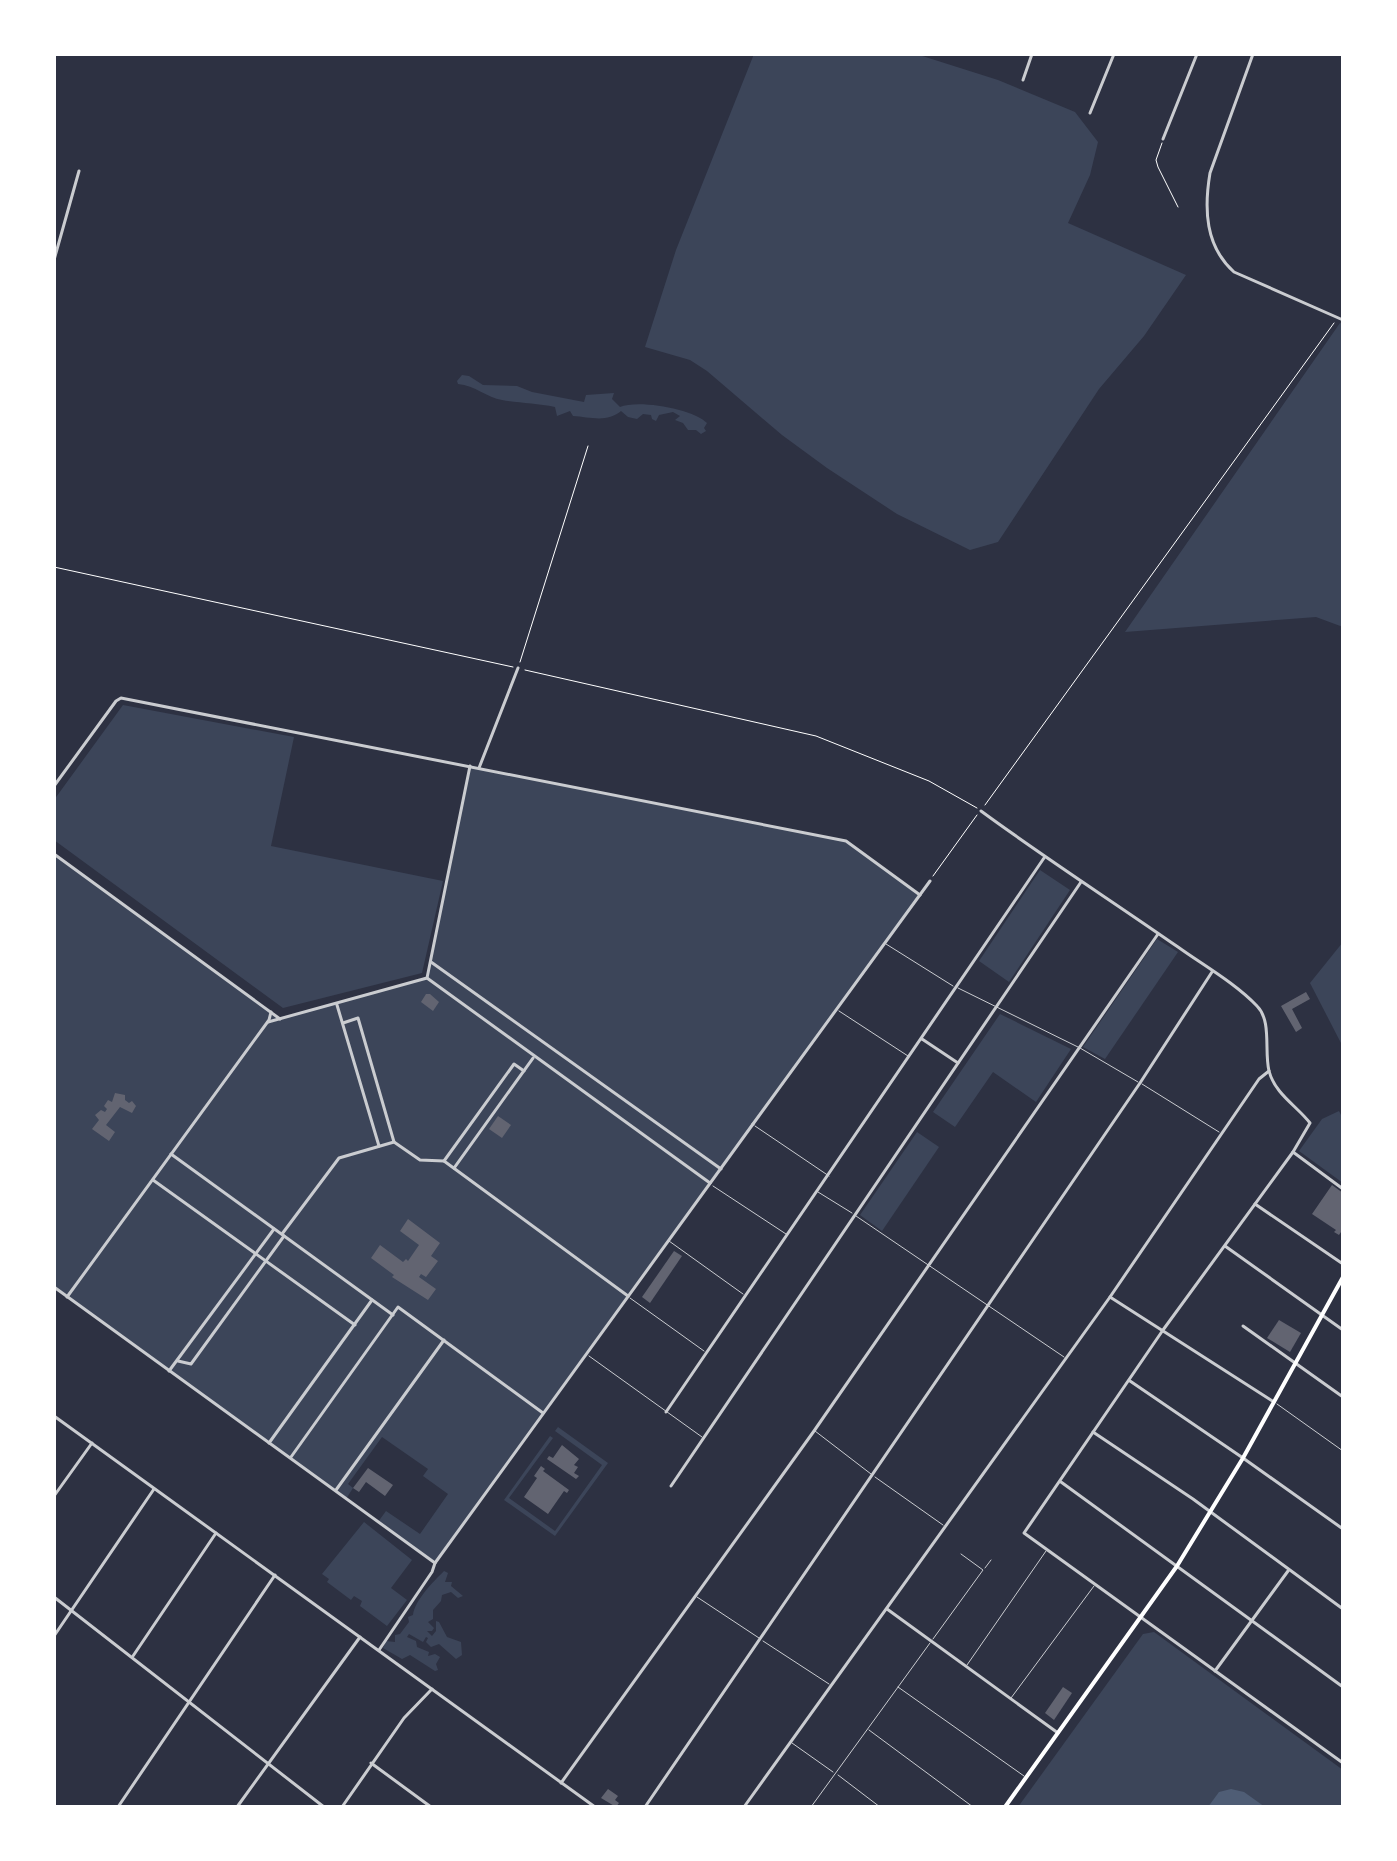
<svg xmlns="http://www.w3.org/2000/svg" width="1397" height="1861" font-family="'Source Serif 4',serif">
  <style>
    .green { fill: #3c4559 }
    .water { fill: #4f5d75 }
    .building { fill: #626471 }
    .lines { fill: none; stroke-linecap: round; stroke-linejoin: round }
    .path { stroke: #fff; stroke-width: 1 }
    .service { stroke: #caccd0; stroke-width: 1 }
    .minor { stroke: #caccd0; stroke-width: 3 }
    .tertiary { stroke: #caccd0; stroke-width: 3 }
    .secondary { stroke: #fff; stroke-width: 4 }
  </style>
  <rect width="100%" height="100%" fill="#2d3142"/>
  <g class="green">
    <polygon points="754,54 916,54 998,80 1075,112 1098,142 1090,175 1068,223 1186,275 1144,336 1099,389 998,542 970,550 897,514 827,468 782,435 707,371 690,360 645,347 676,250"/>
    <polygon points="1340,323 1343,324 1343,627 1316,617 1125,632"/>
    <path d="M462,375l7,1 14,9 34,1 15,6 52,10 2,-7 28,-2 -2,6 8,8c18,-8 74,2 87,16l-3,5 2,3 -5,3 -5,-4h-8l-5,-7 -8,-3 5,-4 -7,-4 -14,3 -3,6 -4,-2 -1,-4 -8,-1 -6,5 -9,-2 -7,-6c-14,12 -31,6 -48,5l-3,-5 -13,5 -2,-9c-18,-4 -36,-4 -53,-7 -15,-2 -27,-15 -44,-16l-1,-3z"/>
    <polygon points="123,705 294,737 271,846 443,881 422,973 283,1008 54,840 54,800"/>
    <polygon points="470,766 846,841 920,895 435,1563 378,1522 386,1511 420,1534 448,1494 423,1476 428,1469 382,1437 348,1484 353,1488 346,1499 54,1287 54,854 280,1019 427,978"/>
    <polygon points="1040,870 1070,890 1009,982 979,961"/>
    <polygon points="1157,939 1178,952 1105,1059 1083,1047"/>
    <polygon points="1343,942 1343,1047 1310,983"/>
    <polygon points="1000,1014 1071,1049 1036,1102 993,1072 955,1127 933,1112"/>
    <polygon points="1339,1111 1343,1119 1343,1183 1299,1151 1322,1119"/>
    <polygon points="917,1132 939,1147 882,1231 860,1215"/>
    <polygon points="558,1427 608,1463 555,1536 504,1500 550,1436 553,1438 509,1498 555,1531 602,1465 555,1431"/>
    <polygon points="364,1522 412,1560 391,1588 407,1600 387,1626 360,1606 362,1601 354,1596 351,1600 327,1582 329,1579 322,1574"/>
    <path d="M444,1571l4,2 -3,9h7l-1,4 12,10 -5,2 -7,-6 -9,3 -1,6 -8,9v9l-5,3 6,6 -2,3h-5l5,5 4,-5v-10l3,1 8,15 14,5 1,13 -6,4 -17,-15 -8,3 -5,-5 2,-4 -2,-1 -3,5 -14,-8 -2,3 9,4 1,6 12,5 -1,4 7,-2 5,3 -4,7 2,6 -3,1 -25,-16 -8,4 -19,-11 3,-7 9,1v-7l5,-1 9,-12 -1,-5 5,-2c2,-15 20,-33 31,-44z"/>
    <polygon points="1154,1632 1343,1770 1343,1807 1018,1807 1143,1634"/>
  </g>
  <polygon class="water" points="1231,1789 1244,1792 1265,1807 1208,1807 1219,1792"/>
  <g class="building">
    <polygon points="1306,992 1310,999 1292,1009 1302,1028 1296,1032 1281,1006"/>
    <polygon points="426,994 430,994 439,1002 433,1011 421,1002"/>
    <polygon points="115,1093 125,1095 125,1100 129,1103 132,1101 136,1106 132,1113 120,1107 106,1125 115,1132 109,1141 92,1129 99,1120 95,1115 101,1110 105,1112 107,1109 104,1106 108,1100 112,1102"/>
    <polygon points="498,1116 511,1125 502,1138 489,1129"/>
    <polygon points="1332,1185 1343,1193 1343,1229 1339,1235 1334,1232 1336,1230 1312,1214"/>
    <polygon points="408,1219 440,1243 431,1256 438,1261 426,1277 421,1274 419,1277 436,1289 428,1300 392,1277 394,1275 371,1258 380,1245 403,1262 406,1259 408,1261 419,1245 400,1231"/>
    <polygon points="674,1251 682,1256 650,1303 642,1297"/>
    <polygon points="1279,1320 1301,1333 1290,1352 1267,1338"/>
    <polygon points="562,1445 579,1459 574,1465 578,1467 574,1473 579,1476 576,1479 547,1459 549,1456 553,1458"/>
    <polygon points="541,1466 545,1469 543,1471 569,1490 567,1493 564,1491 548,1514 524,1497 537,1478 534,1476"/>
    <polygon points="368,1468 393,1485 385,1496 366,1482 359,1492 353,1488"/>
    <polygon points="1063,1687 1072,1693 1054,1720 1045,1713"/>
    <polygon points="608,1789 618,1796 615,1800 619,1803 616,1807 601,1798"/>
  </g>
  <g class="lines">
    <g class="path">
      <polyline points="1162,143 1156,160 1158,167 1178,207"/>
      <polyline points="54,567 513,667"/>
      <polyline points="520,662 588,446"/>
      <polyline points="525,670 816,736 929,781 977,808"/>
      <polyline points="985,805 1334,323"/>
      <polyline points="933,876 977,815"/>
    </g>
    <g class="service">
      <polyline points="886,944 953,986"/>
      <polyline points="958,988 1080,1048 1138,1082"/>
      <polyline points="839,1011 908,1056"/>
      <polyline points="1142,1084 1219,1132"/>
      <polyline points="755,1126 829,1176"/>
      <polyline points="713,1186 786,1234"/>
      <polyline points="818,1192 852,1213"/>
      <polyline points="856,1216 1064,1357"/>
      <polyline points="669,1241 743,1294"/>
      <polyline points="630,1298 704,1351"/>
      <polyline points="589,1356 702,1437"/>
      <polyline points="1277,1404 1343,1451"/>
      <polyline points="815,1431 871,1474"/>
      <polyline points="875,1477 943,1525"/>
      <polyline points="985,1568 991,1560"/>
      <polyline points="697,1597 759,1638"/>
      <polyline points="933,1639 983,1570 961,1554"/>
      <polyline points="763,1641 829,1684"/>
      <polyline points="967,1665 1046,1551"/>
      <polyline points="898,1687 1024,1776"/>
      <polyline points="1011,1698 1094,1586"/>
      <polyline points="869,1730 973,1807"/>
      <polyline points="792,1743 833,1772"/>
      <polyline points="838,1775 880,1807"/>
      <polyline points="811,1807 930,1643"/>
    </g>
    <g class="minor">
      <polyline points="1023,80 1032,54"/>
      <polyline points="1090,113 1114,54"/>
      <polyline points="1163,139 1197,54"/>
      <polyline points="54,260 79,171"/>
      <polyline points="479,768 518,668"/>
      <path d="M981,811c64,47 131,90 197,136 25,18 57,36 79,59 15,15 7,45 12,65 6,23 28,35 41,52l-17,29"/>
      <polyline points="431,962 721,1169"/>
      <polyline points="427,978 710,1183"/>
      <polyline points="337,1005 379,1146"/>
      <polyline points="343,1023 358,1018 394,1142"/>
      <polyline points="922,1039 958,1063"/>
      <polyline points="753,1124 930,881"/>
      <polyline points="171,1154 393,1315"/>
      <polyline points="444,1161 514,1064 524,1071"/>
      <polyline points="454,1168 533,1058"/>
      <polyline points="153,1180 355,1325"/>
      <polyline points="1343,1189 1293,1152 1163,1330 1024,1533 1343,1763"/>
      <polyline points="1255,1204 1343,1264"/>
      <polyline points="282,1234 339,1158 394,1142 420,1160 444,1161 628,1296"/>
      <polyline points="1225,1246 1343,1330"/>
      <polyline points="1110,1297 1274,1402"/>
      <polyline points="1243,1326 1343,1397"/>
      <polyline points="178,1361 191,1364 284,1236"/>
      <polyline points="169,1371 274,1229"/>
      <polyline points="1130,1381 1243,1458"/>
      <polyline points="666,1412 1044,858"/>
      <polyline points="1093,1432 1193,1499 1343,1609"/>
      <polyline points="269,1443 372,1300"/>
      <polyline points="291,1457 398,1307 543,1413"/>
      <polyline points="1061,1482 1343,1687"/>
      <polyline points="671,1486 1081,882"/>
      <polyline points="336,1490 444,1340"/>
      <polyline points="54,1496 92,1443"/>
      <polyline points="54,1597 324,1807"/>
      <polyline points="887,1609 1058,1733"/>
      <polyline points="54,1636 154,1489"/>
      <polyline points="133,1656 216,1533"/>
      <polyline points="1215,1671 1288,1571"/>
      <polyline points="371,1763 431,1807"/>
      <polyline points="561,1783 814,1431 1158,934"/>
      <polyline points="118,1807 275,1575"/>
      <polyline points="237,1807 360,1637"/>
      <polyline points="342,1807 404,1718 432,1689"/>
      <polyline points="645,1807 1140,1083 1212,972"/>
      <polyline points="744,1807 1110,1297 1259,1079 1269,1071"/>
    </g>
    <g class="tertiary">
      <path d="M1253,54l-43,119c-6,36 -5,73 24,99l109,48"/>
      <polyline points="54,786 116,701 121,698 846,841 920,895"/>
      <polyline points="54,854 280,1019"/>
      <polyline points="268,1022 427,978 470,766"/>
      <polyline points="54,1287 435,1563"/>
      <polyline points="67,1297 269,1020 271,1012"/>
      <polyline points="54,1416 595,1807"/>
      <polyline points="1243,1458 1343,1529"/>
      <polyline points="379,1650 432,1572 435,1563 753,1124"/>
    </g>
    <polyline class="secondary" points="1005,1807 1177,1566 1243,1458 1343,1277"/>
  </g>
  <rect width="1397" height="1861" fill="none" stroke="#ffffff" stroke-width="112"/>
</svg>
